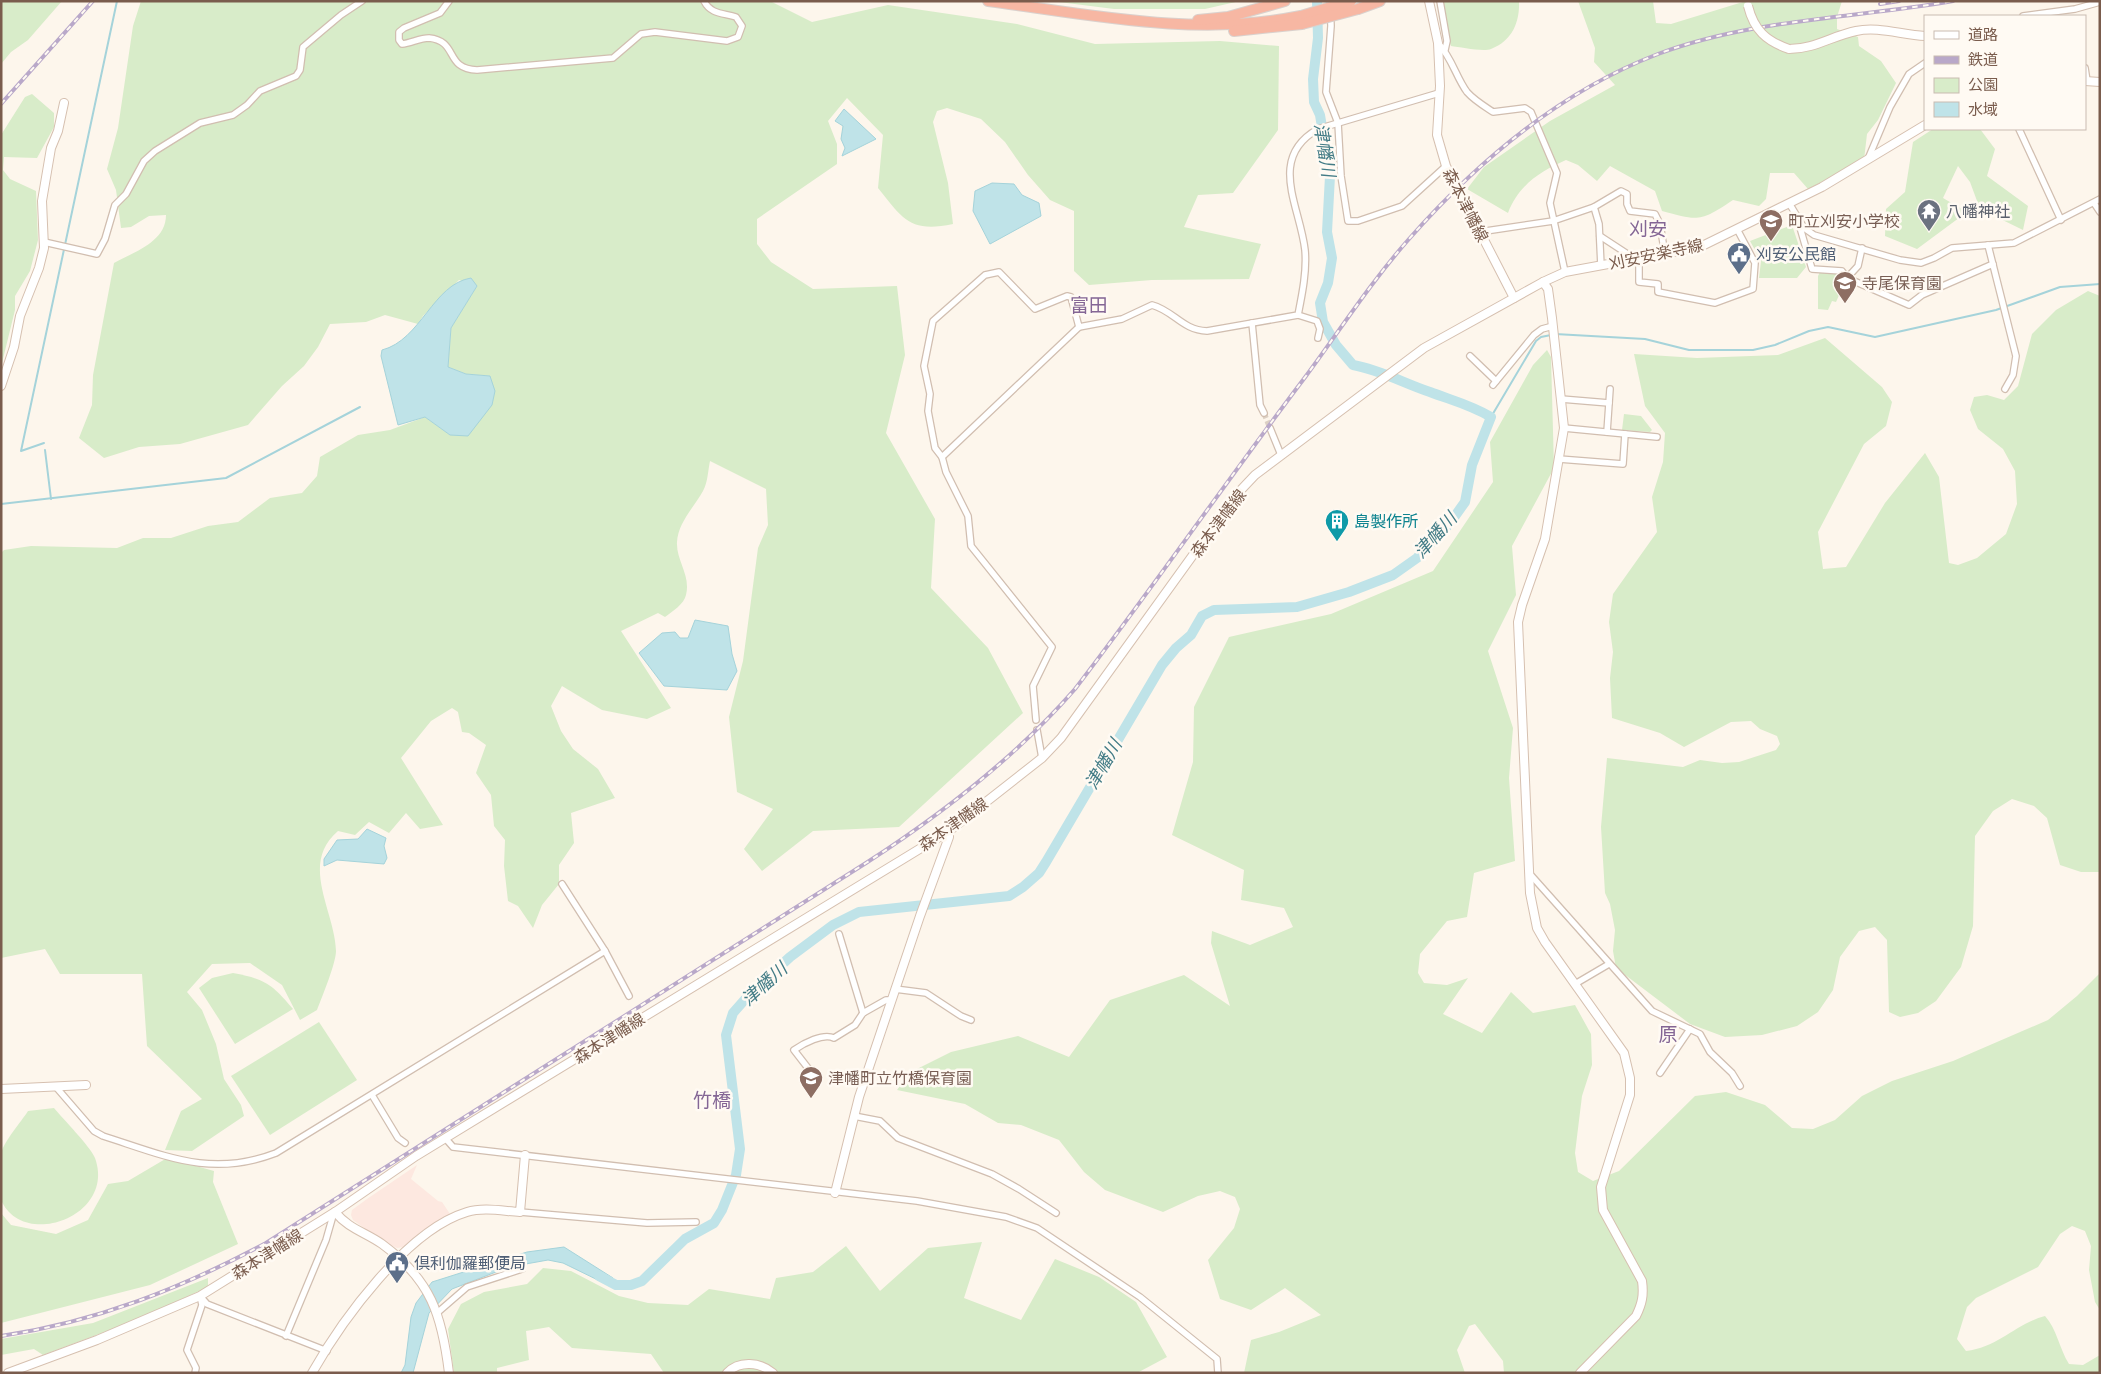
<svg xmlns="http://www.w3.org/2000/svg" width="2101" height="1374" font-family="'Archivo Narrow','Noto Sans JP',sans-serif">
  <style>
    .commercial { fill: #fde8e0 }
    .green { fill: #d8ecc9 }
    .water { fill: #bfe3e8; stroke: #a5d3da }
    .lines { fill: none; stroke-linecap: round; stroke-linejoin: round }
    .stream { stroke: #a5d3da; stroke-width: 2 }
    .river { stroke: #bfe3e8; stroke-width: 10 }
    .street-tunnel { stroke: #dcd0c4; stroke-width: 5.5; stroke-dasharray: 5.5 3; stroke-linecap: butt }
    .street-casing { stroke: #d1beb0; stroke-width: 8 }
    .secondary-casing { stroke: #d6c0b0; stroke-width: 10 }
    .highway-casing { stroke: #dad1cd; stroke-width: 12 }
    .street { stroke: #fff; stroke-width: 5.5 }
    .secondary { stroke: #fff; stroke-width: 8 }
    .highway { stroke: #f7b7a3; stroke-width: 10 }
    .rail-casing { stroke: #b9a8c9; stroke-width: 4 }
    .rail { stroke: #fffaf3; stroke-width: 2; stroke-dasharray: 5.5; stroke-linecap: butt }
    .secondary-bridge-casing { stroke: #d6c0b0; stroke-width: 10; stroke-linecap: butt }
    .highway-bridge-casing { stroke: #dad1cd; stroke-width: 12; stroke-linecap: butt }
    .secondary-bridge { stroke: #fff; stroke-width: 8 }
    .highway-bridge { stroke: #f7b7a3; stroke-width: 10 }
    .labels { text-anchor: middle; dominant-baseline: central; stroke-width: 5; stroke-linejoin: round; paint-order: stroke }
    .street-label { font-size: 16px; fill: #7a5c4d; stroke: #fffaf3 }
    .worship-label { font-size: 16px; fill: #5b616d; stroke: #fffaf3; text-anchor: start }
    .education-label { font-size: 16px; fill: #785e54; stroke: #fffaf3; text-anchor: start }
    .service-label { font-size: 16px; fill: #4e5e75; stroke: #fffaf3; text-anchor: start }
    .culture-label { font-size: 16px; fill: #0d838f; stroke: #fffaf3; text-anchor: start }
    .water-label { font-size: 18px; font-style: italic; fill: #437c86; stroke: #fffaf3 }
    .quarter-label { font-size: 19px; fill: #846695; stroke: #fffaf3 }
  </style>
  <rect width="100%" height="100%" fill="#fdf6ec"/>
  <polygon class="commercial" points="417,1165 411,1179 438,1201 442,1202 450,1214 403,1247 397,1248 382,1241 353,1220 351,1215 352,1210 367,1199"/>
  <g class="green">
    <polygon points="1,1 62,1 28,40 11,52 1,64"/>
    <path d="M141,1h629l42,21 76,-17 129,19 78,20 125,-3 59,5 -1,84 -45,63 -35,2 -14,32 77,17 -12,35 -97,1 -63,5 -15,-14v-60l-24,-11 -22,-25 -23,-33 -24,-23 -34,-11 -10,3 -4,11 15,61 5,41c-43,9 -50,-5 -75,-36l5,-53 -36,-37 -19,23 9,23v20l-80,55v25l14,18 42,27 84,-3 8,69 -19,78 49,86 -4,69 57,60 35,65 -124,114 -86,4 -51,40 -18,-22 29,-40 -36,-17 -8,-75 14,-56 15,-113 10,-23 -2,-36 -56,-28c-2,9 -2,21 -7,30 -9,16 -25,32 -26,51 -1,19 14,33 9,53 -2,9 -13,16 -21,22l-7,-4 -37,18 50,77 -24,11 -45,-9 -40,-24 -11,20 10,25 12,18 25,20 17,29 -44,15 3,30 -15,22v19l-17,21 -9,23 -15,-22 -10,-5 -4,-35 1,-26 -11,-14 -3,-31 -15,-22 10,-28 -17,-12 -7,-1 -4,-20 -6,-4 -21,13 -30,37 42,67 -23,4 -14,-16 -17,20 -20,-11 -14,13 -17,-4c-39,33 -3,80 -2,120 0,12 -14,46 -19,59l-17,10 -18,-35 -32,-22 -38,1 -25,28 15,18 14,34 8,35 17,26 3,11 -52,35 -27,-1 16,-39 21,-12 -55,-53 -5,-72h-82l-15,-25 -44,9v-405l3,-3 27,-4 86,2 26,-10h28l37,-12 30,-4 32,-24 32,-5 15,-17 3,-19 38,-22 32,-5 35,-13 25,18 40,-59 -24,-2 -18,-7 3,-39 26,-42 -18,-6 -36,36 -5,8 -33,-9 -19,7 -36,2 -12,23 -14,19 -22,20 -34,39 -68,19 -41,3 -35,11 -25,-20 13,-33 1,-30 21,-112c20,-11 52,-21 52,-48l-17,1 -18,11 -10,1 -5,-38 -9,-21 11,-41 15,-102z"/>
    <polygon points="1051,1 1240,1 1205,9 1114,9"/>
    <path d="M1436,1h83c1,21 -7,40 -28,48 -8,3 -31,-2 -40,-3z"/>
    <path d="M1578,1h75l3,22 15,1 75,-23h96l-5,16v12l21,8 1,9 22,15 15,22 -18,37 -11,14 -3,26 -56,29 -14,-16h-24l-4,26 -7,7 -26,-6c-33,22 -34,21 -71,11l-7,-20 -45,-25 -13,15 -19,-16 -12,-5c-26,11 -48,26 -58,53l-41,-24 17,-22 66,-46 65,-36 -21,-23 1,-14z"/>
    <polygon points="32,94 54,113 54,127 37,158 4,157 3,170 10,179 36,191 38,240 30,271 15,296 15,310 1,367 1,135 25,97"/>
    <polygon points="1933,129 1980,129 1995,149 1987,176 2028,206 2023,230 1980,209 1970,182 1958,166 1943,198 1967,212 1917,249 1885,236 1886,209 1905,192 1913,142"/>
    <polygon points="1792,225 1806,267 1797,278 1759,278 1761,261 1750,241"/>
    <polygon points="1820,272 1840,274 1845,282 1836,302 1832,301 1828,310 1818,309 1818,276"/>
    <polygon points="2088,291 2100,296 2100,872 2081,872 2060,865 2047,818 2034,806 2012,799 1993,811 1975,836 1973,926 1961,967 1936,1001 1918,1013 1900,1017 1889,1012 1887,940 1875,927 1859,931 1840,957 1833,990 1818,1012 1797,1026 1762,1035 1725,1037 1690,1024 1616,968 1613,951 1615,930 1610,904 1605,893 1601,827 1607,758 1683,767 1700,760 1722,763 1739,762 1776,750 1780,744 1777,736 1760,729 1751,721 1731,722 1684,747 1660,733 1612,718 1610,678 1613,652 1609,622 1613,594 1657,532 1652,497 1663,462 1665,433 1645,406 1634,354 1697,358 1778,355 1825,338 1882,387 1892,402 1886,426 1864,444 1818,532 1823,569 1846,567 1885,503 1925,453 1939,477 1949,563 1958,565 1977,558 2006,534 2017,504 2015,471 2003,449 1978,429 1970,410 1974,397 1987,395 2004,400 2018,386 2032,334 2056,310"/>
    <path d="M1547,350l4,7 3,111 -42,78 4,49 -28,56 25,77 -4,50 6,83 -41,12 -7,44 -20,4 -27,33 -2,19 6,10 23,2 21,-7 -25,36 39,19 29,-41 22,21 42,-8 16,29 1,31 -10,31 -7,57 3,19 15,9 26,-10 76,-75 31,-4 39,13 27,23 21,1 22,-9 27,-24 30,-15 61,-20 95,-41 29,-24 23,-23v337l-5,-8 -6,-32 2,-24 -6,-15 -13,-5 -12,8 -22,33 -62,31 -9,9 -10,32 9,12c33,-4 49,-27 79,-35 12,13 14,32 24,48l14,1 17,-10v18h-596l-1,-12 -28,-37 -6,2 -12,24 8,23h-221l7,-33 28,-8 42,-17 -36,-27 -34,22 -31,-11 -12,-39 26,-32 6,-19 -5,-12 -15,-6 -22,5 -35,16 -58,-22 -21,-18 -25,-32 -38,-15 -23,-2 -33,-19 -68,-14 12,-17 42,-21 67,-16 51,21 41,-57 74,-25 46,31 -19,-63 1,-12 38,14 43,-18 -9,-19 -43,-8 3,-30 -72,-35 21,-73 1,-55 35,-70 102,-23 102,-43 60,-89 -3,-40 43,-77z"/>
    <polygon points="1624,414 1641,416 1652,430 1650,432 1622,430"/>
    <path d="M233,973c32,6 39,11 60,36l-58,35 -36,-56 13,-10z"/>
    <polygon points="319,1022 357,1080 270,1135 231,1076"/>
    <path d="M54,1108c9,11 36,38 41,50 21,58 -70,91 -93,44 -2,-6 -1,-16 -1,-23 0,-8 -1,-19 0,-26 4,-13 20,-31 27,-42z"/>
    <polygon points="167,1158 214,1171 213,1182 238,1244 150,1285 1,1323 1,1213 11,1225 56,1234 88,1220 108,1184 128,1181"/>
    <polygon points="982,1242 964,1298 1021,1320 1055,1259 1099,1277 1136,1302 1167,1357 1137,1373 664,1373 651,1354 572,1348 549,1327 526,1331 529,1360 497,1368 497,1373 454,1373 448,1329 461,1304 484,1292 527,1284 543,1268 571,1271 619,1296 648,1303 688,1305 709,1289 770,1299 776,1278 813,1272 846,1246 880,1291 928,1248"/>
    <polygon points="208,1278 208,1287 139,1319 43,1355 34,1349 1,1355 1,1339 93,1323"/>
  </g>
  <g class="water">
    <polygon points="844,109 876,139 842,156 845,148 841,139 843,126 835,121"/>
    <polygon points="992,183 1014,184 1022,195 1039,203 1041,216 990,244 973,211 975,191"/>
    <path d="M471,278l6,8 -26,42 -3,39 18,7 24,2 5,15 -3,14 -24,31 -18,-1 -25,-18 -27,8 -17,-69 1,-6c39,-10 51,-66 89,-72z"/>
    <polygon points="695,620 728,626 732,654 737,671 727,690 664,686 639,653 662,633 675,632 680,638 688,638"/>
    <polygon points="367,829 386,838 384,846 387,858 384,864 337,860 324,866 324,859 337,840 358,839"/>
    <polygon points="564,1247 613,1278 608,1285 563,1263 548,1260 509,1267 452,1289 429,1313 413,1373 401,1373 405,1365 411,1317 416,1303 432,1282 527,1252"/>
  </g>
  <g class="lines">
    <g class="stream">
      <polyline points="1555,334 1645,339 1689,350 1753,350 1775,345 1809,331 1828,327 1875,337 1996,310 2060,287 2100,284"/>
      <polyline points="1491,417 1536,341 1541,337 1551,335"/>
      <polyline points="44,443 21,451 117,1"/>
      <polyline points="45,450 51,499"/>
      <polyline points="1,504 226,478 360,407"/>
    </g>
    <path class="river" d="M599,1276l17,9h15l11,-4 43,-42 29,-16 8,-13 14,-35 4,-26 -14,-114 7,-22 15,-17 42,-39 43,-32 26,-13 150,-16 14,-9 16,-14 7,-11 116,-197 14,-17 15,-13 11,-19 12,-6 83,-3 52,-15 44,-17 24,-17 33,-35 15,-21 7,-37 19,-48c-20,-12 -40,-17 -61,-25 -27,-9 -49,-22 -77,-27l-17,-20 -13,-23 -3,-19 8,-20 4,-25 -5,-26 3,-56 -10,-61 -6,-13 -1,-23 5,-41 -1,-37"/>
    <polyline class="street-tunnel" points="1264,413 1270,428"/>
    <g class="street-casing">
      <g id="street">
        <path d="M449,1l-9,12 -36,15 -5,4v8l3,4c9,-1 18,-6 27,-6 30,3 15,31 48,32l136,-12 28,-24 14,-2 72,9 11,-4 4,-11 -6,-9c-12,-4 -25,-2 -32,-16"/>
        <polyline points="1330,1 1331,26 1326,92 1338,123 1341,176 1348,221 1358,221 1402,206 1446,166"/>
        <polyline points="1440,1 1447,41 1445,50"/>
        <polyline points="2023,16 2075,9 2100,2"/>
        <path d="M1438,43c14,15 18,34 29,49 7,8 17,14 26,20l32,-4 6,4 26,61 -7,30 15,69"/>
        <polyline points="2085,68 2087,81"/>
        <polyline points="2019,129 2061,220"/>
        <polyline points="1868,159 1890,107 1909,74 1925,63"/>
        <polyline points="1789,203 1804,228 1814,235 1900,260 1921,263 1934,258 1952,248 2014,243 2100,199"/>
        <polyline points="2094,203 2100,212"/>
        <polyline points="1594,207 1599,224 1601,266"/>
        <polyline points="1799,224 1812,269 1842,271 1847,278 1909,305 1922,295 1993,264"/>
        <polyline points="1479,232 1553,221 1594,207 1621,191 1627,194 1627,204 1630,211 1655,214 1660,224 1665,255"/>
        <polyline points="1600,236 1626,253 1626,262"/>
        <polyline points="44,242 97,254 105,239 115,205 126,194 144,161 155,151 200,123 233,115 247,105 260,91 296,76 300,70 303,47 341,15 362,1"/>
        <polyline points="1988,245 2016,356 2013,375 2005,389"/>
        <polyline points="1639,260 1639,282 1658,284 1658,292 1715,303 1753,289 1755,263 1737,229"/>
        <polyline points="1847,278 1858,266 1862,248"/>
        <polyline points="1298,315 1317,321 1320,329 1318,338"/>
        <polyline points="1252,323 1260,405 1264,413"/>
        <polyline points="1470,356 1496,381"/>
        <polyline points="1493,385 1534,335 1542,329 1553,326"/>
        <polyline points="1561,399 1609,403"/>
        <polyline points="1270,428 1281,455"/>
        <polyline points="1564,428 1657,437"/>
        <polyline points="1607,432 1610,389"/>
        <polyline points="942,457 1079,327"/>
        <polyline points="1559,459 1623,464 1625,434"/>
        <path d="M1036,720l-3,-34 19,-39 -81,-101 -3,-30 -22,-44 -4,-15 -7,-9 -7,-37 2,-17 -6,-28 9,-45 52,-46 14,-3 36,37 32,-13 4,1 8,30 43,-8 30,-14c22,6 30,25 55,26l91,-16c4,-20 9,-44 7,-65 -5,-44 -38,-92 13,-121l121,-36"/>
        <polyline points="1037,730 1042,758"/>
        <polyline points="1529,873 1652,1011 1700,1034 1710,1052 1732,1073 1740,1086"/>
        <polyline points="562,884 605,951 629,996"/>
        <polyline points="839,934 863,1013"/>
        <polyline points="1575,984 1609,964"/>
        <polyline points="895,989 926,993 961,1016 971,1020"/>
        <path d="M811,1072l-17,-22c10,-7 29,-17 40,-12l21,-13 8,-12 23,-13h6"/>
        <polyline points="1660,1073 1690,1029"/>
        <path d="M56,1087l38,44 9,5c63,20 108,42 173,17l329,-202"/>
        <polyline points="372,1095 398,1138 405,1143"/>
        <polyline points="854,1116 880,1121 898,1138 992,1174 1019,1189 1056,1213"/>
        <polyline points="446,1139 453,1147 917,1201 1006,1217 1037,1228 1140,1297 1217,1359 1218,1373"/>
        <polyline points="520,1212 647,1223 696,1222"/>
        <polyline points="200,1296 207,1304 327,1351"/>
        <polyline points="437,1313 467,1287 522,1269"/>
        <polyline points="286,1336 326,1240 334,1212"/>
        <polyline points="195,1373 196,1368 187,1350 202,1305 200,1296"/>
      </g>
    </g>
    <g class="secondary-casing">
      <g id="secondary">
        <polyline points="1429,1 1438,43 1440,86 1437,135 1446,166 1514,298"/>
        <path d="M1789,49c25,0 43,-13 67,-18 22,-5 46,4 69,5"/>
        <polyline points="2085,81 2100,82"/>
        <path d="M1543,282l5,7 4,29 12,110 -19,111 -23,66 -4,17 12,271 7,35 8,14 79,111 6,25v17l-29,92 2,23 39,71c2,14 0,23 -6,35l-56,57"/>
        <polyline points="1,386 14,347 20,316 39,268 44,248 42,201 51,148 58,131 64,103"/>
        <polyline points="1,1089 86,1085"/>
        <polyline points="835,1193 859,1097 920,916 949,837 949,831"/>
        <path d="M335,1212c14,17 30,20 47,32 49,36 60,71 67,129"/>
        <polyline points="8,1373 97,1340 200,1296 335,1212 416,1156 949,831 1042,758 1061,738 1237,494 1255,475 1424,348 1543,282 1565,272 1700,247 1822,187 1925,125"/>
        <path d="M312,1373c30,-53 95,-143 155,-161 16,-5 36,-1 53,0l5,-57"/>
        <path d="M727,1373c12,-13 33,-11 46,0"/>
      </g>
    </g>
    <g class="highway-casing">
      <g id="highway">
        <path d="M988,1c104,14 209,36 313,15"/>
        <polyline points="1358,9 1380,1"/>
        <polyline points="1198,20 1228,17 1285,1"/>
        <polyline points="1234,31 1302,24"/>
      </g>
    </g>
    <use href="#street" class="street"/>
    <use href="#secondary" class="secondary"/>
    <use href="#highway" class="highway"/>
    <g class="rail-casing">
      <g id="rail">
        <polyline points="1880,4 1899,1"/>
        <polyline points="1,104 93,1"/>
        <path d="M1,1336c95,-14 181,-48 265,-93l600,-380c76,-49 149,-105 209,-174 79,-103 153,-210 231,-313 34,-46 65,-94 103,-137 68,-77 152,-148 249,-185 93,-35 198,-36 295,-53"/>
      </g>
    </g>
    <use href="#rail" class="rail"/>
    <g class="secondary-bridge-casing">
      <path id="secondary-bridge" d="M1748,6c6,24 18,35 41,43"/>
    </g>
    <g class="highway-bridge-casing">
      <g id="highway-bridge">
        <polyline points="1301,16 1351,1"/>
        <polyline points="1302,24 1358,9"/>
      </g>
    </g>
    <use href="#secondary-bridge" class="secondary-bridge"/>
    <use href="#highway-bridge" class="highway-bridge"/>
  </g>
  <defs>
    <g id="temple-pin" transform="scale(1.25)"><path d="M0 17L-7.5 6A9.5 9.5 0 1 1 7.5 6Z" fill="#6b7280" stroke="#fffaf3"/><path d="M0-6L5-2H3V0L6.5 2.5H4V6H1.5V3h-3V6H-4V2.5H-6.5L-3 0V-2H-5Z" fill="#fff"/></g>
    <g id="school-pin" transform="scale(1.25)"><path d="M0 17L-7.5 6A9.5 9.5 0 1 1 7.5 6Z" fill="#8d6e63" stroke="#fffaf3"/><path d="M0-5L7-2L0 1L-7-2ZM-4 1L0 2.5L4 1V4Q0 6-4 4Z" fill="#fff"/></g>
    <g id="civic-pin" transform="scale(1.25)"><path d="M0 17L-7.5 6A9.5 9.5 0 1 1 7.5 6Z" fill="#5c6f8a" stroke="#fffaf3"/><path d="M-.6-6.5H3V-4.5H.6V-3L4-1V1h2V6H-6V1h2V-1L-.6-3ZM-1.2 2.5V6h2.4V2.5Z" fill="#fff"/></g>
    <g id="building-pin" transform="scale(1.25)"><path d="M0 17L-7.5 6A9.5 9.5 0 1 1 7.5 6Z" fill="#0f9aa8" stroke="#fffaf3"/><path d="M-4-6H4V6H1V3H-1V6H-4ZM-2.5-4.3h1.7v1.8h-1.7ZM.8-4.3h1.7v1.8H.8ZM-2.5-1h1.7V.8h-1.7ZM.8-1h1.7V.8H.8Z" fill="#fff"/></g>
  </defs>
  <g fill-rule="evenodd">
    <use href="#temple-pin" x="1929" y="211"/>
    <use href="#school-pin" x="1771" y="221"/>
    <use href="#civic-pin" x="1739" y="254"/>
    <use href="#school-pin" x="1845" y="283"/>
    <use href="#building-pin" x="1337" y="521"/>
    <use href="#school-pin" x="811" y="1078"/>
    <use href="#civic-pin" x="397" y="1263"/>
  </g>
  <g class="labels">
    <g class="street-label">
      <text transform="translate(1466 205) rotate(63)">森本津幡線</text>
      <text transform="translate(1656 254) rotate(-12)">刈安安楽寺線</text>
      <text transform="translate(1218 523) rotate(-53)">森本津幡線</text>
      <text transform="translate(953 824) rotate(-35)">森本津幡線</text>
      <text transform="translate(609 1038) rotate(-32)">森本津幡線</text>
      <text transform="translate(267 1254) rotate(-32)">森本津幡線</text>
    </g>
    <g class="worship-label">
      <text x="1946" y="211">八幡神社</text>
    </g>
    <g class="education-label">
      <text x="1788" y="221">町立刈安小学校</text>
      <text x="1862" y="283">寺尾保育園</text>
      <text x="828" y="1078">津幡町立竹橋保育園</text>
    </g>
    <g class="service-label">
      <text x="1756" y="254">刈安公民館</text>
      <text x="414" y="1263">倶利伽羅郵便局</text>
    </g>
    <g class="culture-label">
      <text x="1354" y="521">島製作所</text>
    </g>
    <g class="water-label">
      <text transform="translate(1325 150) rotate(81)">津幡川</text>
      <text transform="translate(1435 535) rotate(-48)">津幡川</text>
      <text transform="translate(1103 764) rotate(-60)">津幡川</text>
      <text transform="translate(764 984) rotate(-42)">津幡川</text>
    </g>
    <g class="quarter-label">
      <text x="1648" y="229">刈安</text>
      <text x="1089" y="305">富田</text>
      <text x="1668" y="1034">原</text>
      <text x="712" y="1100">竹橋</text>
    </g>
  </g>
  <rect width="2101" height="1374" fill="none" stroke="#7a5c4d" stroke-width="5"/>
  <rect x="1924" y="15" width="162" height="115" fill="#fffaf3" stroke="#cabbb1"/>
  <rect x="1934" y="31" width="25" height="8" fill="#ffffff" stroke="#cabbb1"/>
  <text x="1968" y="40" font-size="15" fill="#7a5c4d">道路</text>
  <rect x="1934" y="56" width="25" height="8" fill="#b9a8c9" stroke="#cabbb1"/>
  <text x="1968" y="65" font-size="15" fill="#7a5c4d">鉄道</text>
  <rect x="1934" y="78" width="25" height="15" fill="#d8ecc9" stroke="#cabbb1"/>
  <text x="1968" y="90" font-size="15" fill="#7a5c4d">公園</text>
  <rect x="1934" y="102" width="25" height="15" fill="#bfe3e8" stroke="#cabbb1"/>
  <text x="1968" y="115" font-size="15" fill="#7a5c4d">水域</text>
</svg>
